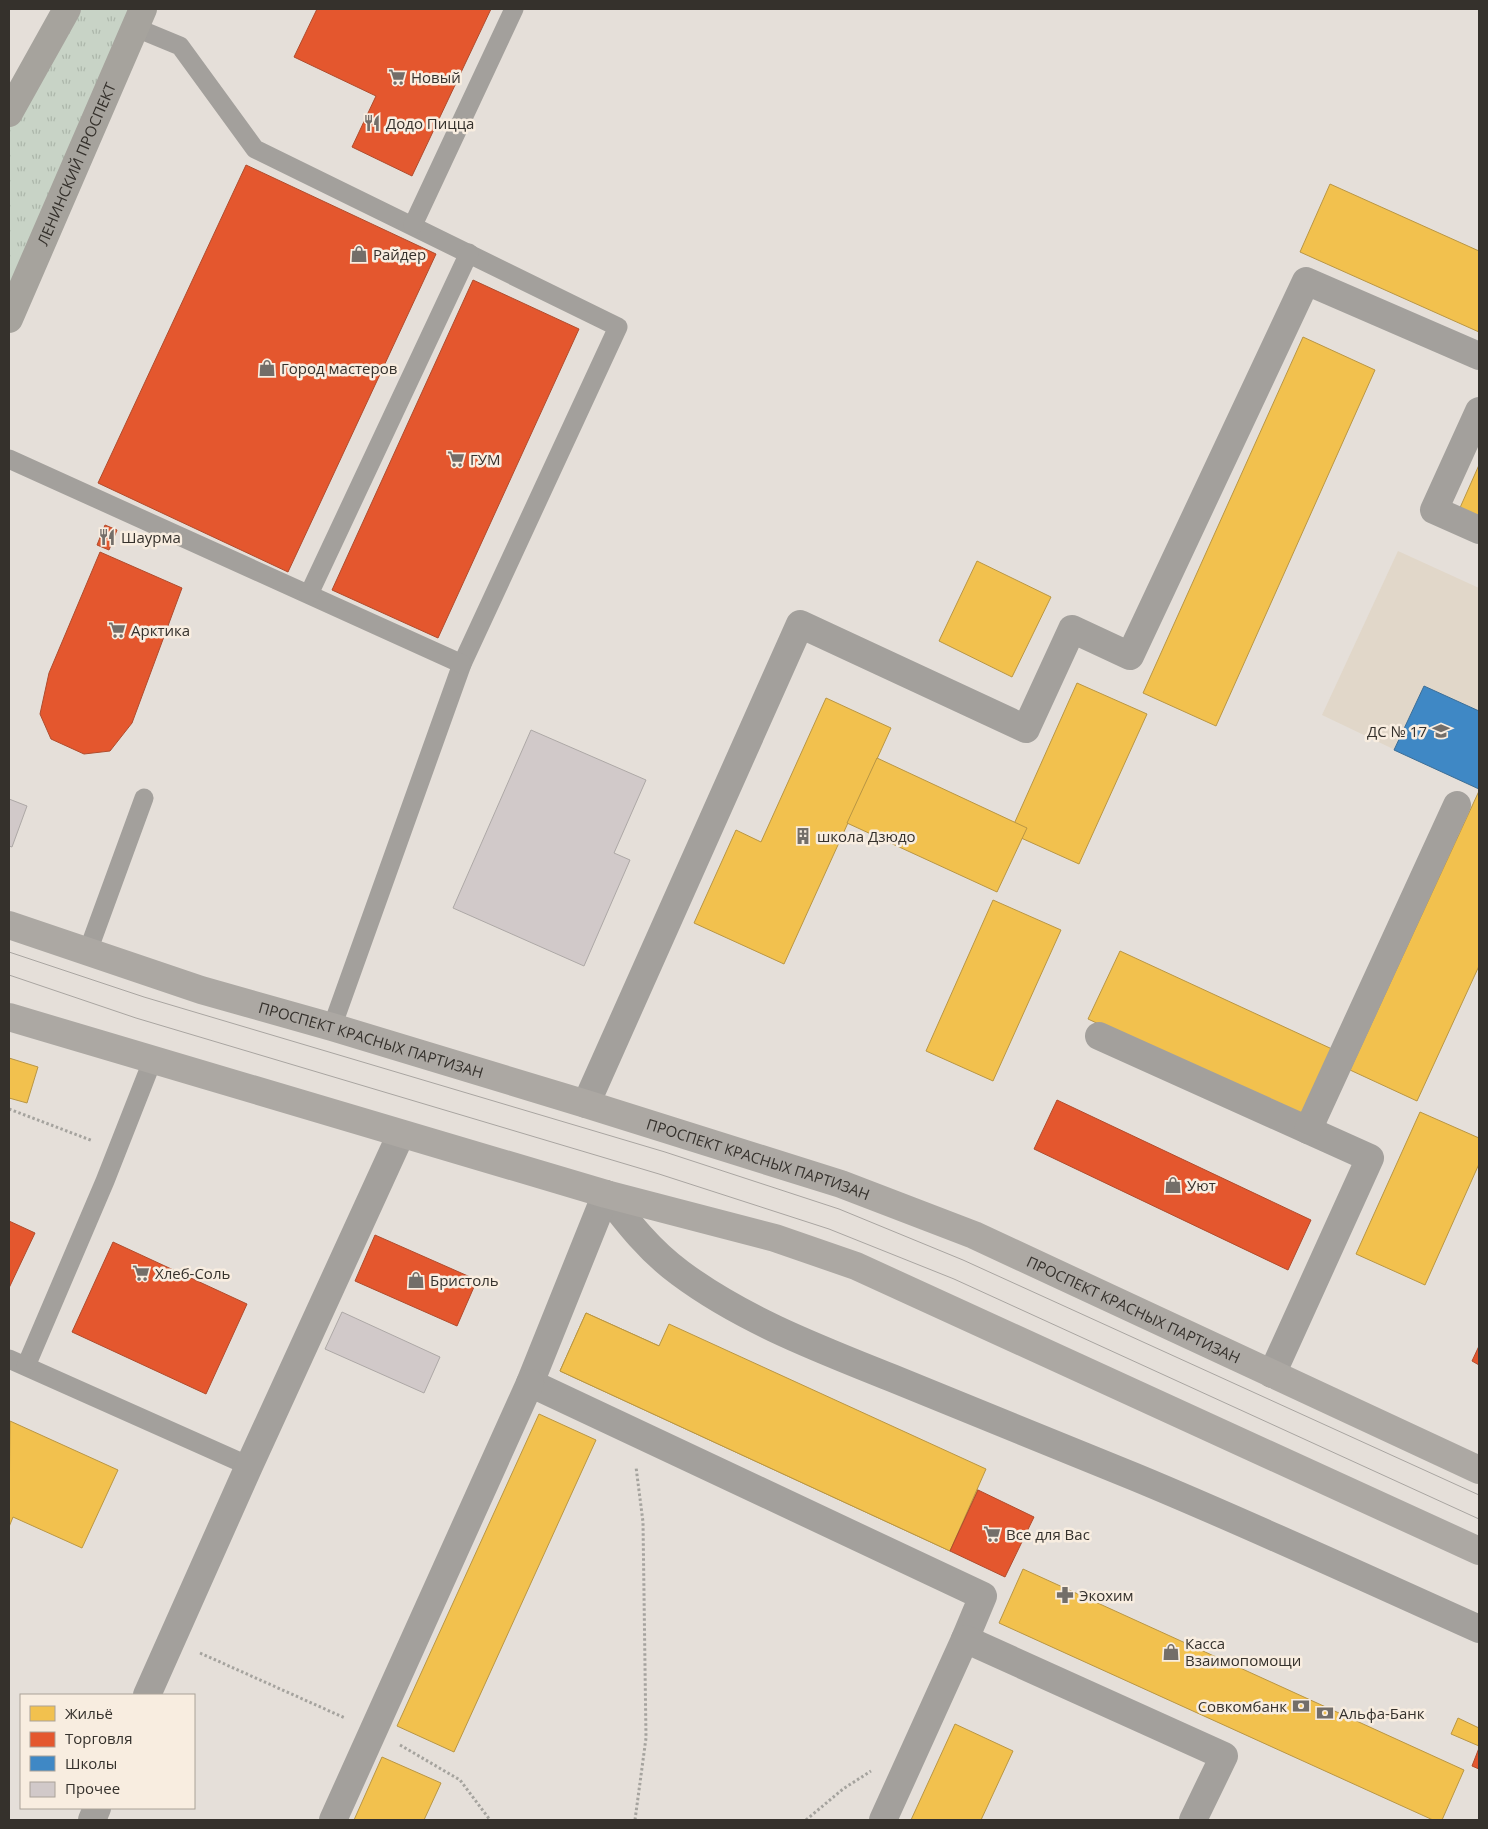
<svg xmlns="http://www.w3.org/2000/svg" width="1488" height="1829" font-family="'Open Sans',sans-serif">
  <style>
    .built { fill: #e1d7c9 }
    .grass { fill: url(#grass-tufts) }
    .homes { fill: #f2c14e; stroke: #b99644 }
    .shops { fill: #e4572e; stroke: #b04c2d }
    .schools { fill: #3f88c5; stroke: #3c6e97 }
    .building { fill: #d1c9c9; stroke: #ada8a6 }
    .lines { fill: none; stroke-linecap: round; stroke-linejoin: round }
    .path { stroke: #a5a39e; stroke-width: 3; stroke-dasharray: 2.5 2.5; stroke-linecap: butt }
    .lane { stroke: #a3a09c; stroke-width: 19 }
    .street { stroke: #a3a09c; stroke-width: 28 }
    .secondary { stroke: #aca8a3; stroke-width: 28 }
    .primary { stroke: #a6a39d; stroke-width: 28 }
    .tram { stroke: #a9a5a1; stroke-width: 1 }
    .labels { text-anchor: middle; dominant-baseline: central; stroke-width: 5; stroke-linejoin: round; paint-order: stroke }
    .poi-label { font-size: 15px; fill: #35312c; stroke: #f8ede0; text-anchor: start }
    .street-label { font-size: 15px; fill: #35312c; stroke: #f8ede0 }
  </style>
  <defs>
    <pattern id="grass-tufts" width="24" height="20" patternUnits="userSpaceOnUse" patternTransform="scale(1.25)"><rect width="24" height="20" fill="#c8d3c6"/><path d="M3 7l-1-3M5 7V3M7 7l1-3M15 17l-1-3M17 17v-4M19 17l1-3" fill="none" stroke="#acb6aa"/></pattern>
  </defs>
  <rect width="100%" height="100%" fill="#e5dfd9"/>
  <polygon class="built" points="1398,551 1479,588 1479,790 1322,715"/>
  <polygon class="grass" points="72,9 135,9 9,302 9,114"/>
  <g class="homes">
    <polygon points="1330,184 1479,251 1479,332 1300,252"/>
    <polygon points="1303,337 1375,370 1216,726 1143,693"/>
    <polygon points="1479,465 1479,519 1459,510"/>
    <polygon points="977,561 1051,597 1012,677 939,641"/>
    <polygon points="1077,683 1147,714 1079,864 1010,833"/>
    <polygon points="826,698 891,728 784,964 694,923 736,830 761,842"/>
    <polygon points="877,758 1027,828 997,892 847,823"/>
    <polygon points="1479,791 1479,966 1417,1101 1350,1070"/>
    <polygon points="993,900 1061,930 993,1081 926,1051"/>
    <polygon points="1120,951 1332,1049 1300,1117 1088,1019"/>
    <polygon points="9,1058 38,1067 27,1103 9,1098"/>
    <polygon points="1420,1112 1479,1138 1479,1164 1425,1285 1356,1254"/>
    <polygon points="586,1313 978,1490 950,1551 560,1371"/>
    <polygon points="586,1313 659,1346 669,1324 986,1469 950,1551 560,1371"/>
    <polygon points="539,1414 596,1440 454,1752 397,1726"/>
    <polygon points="10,1421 118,1470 82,1548 13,1517 9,1527"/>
    <polygon points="1023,1569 1464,1770 1442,1820 1433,1820 999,1623"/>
    <polygon points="1458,1718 1479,1728 1479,1746 1451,1734"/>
    <polygon points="955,1724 1013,1751 981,1820 911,1820"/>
    <polygon points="382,1757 441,1783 424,1820 354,1820"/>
  </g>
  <g class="shops">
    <polygon points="317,9 491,9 412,176 352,147 376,96 294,57"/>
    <polygon points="246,165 436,254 288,572 98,483"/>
    <polygon points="473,280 579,329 438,638 332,590"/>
    <polygon points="105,525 117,530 109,550 97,545"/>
    <polygon points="100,552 182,588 132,723 110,751 84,754 51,739 40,714 49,673"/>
    <polygon points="1057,1100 1311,1220 1288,1270 1034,1149"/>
    <polygon points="9,1221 35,1233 9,1288"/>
    <polygon points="375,1235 477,1280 457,1326 355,1281"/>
    <polygon points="113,1242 247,1304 206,1394 72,1332"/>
    <polygon points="1479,1346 1479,1365 1472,1361"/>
    <polygon points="978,1490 1034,1517 1005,1577 950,1551"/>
    <polygon points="1479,1748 1479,1769 1472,1766"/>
  </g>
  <polygon class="schools" points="1424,686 1479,711 1479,789 1394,750"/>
  <g class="building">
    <polygon points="531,730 646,780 614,853 630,860 584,966 453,908"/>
    <polygon points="9,799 27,806 12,847 9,846"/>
    <polygon points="342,1312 440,1357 424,1393 325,1349"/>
  </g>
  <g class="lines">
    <g class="path">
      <polyline points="9,1109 93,1141"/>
      <polyline points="200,1653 345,1718"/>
      <polyline points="400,1745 460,1780 490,1820"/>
      <polyline points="635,1820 646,1738 643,1522 636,1467"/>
      <polyline points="806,1820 843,1789 871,1771"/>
    </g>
    <g class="lane">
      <polyline points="134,27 180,46 255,149 618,327 462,664 332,1027"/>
      <polyline points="413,225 514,9"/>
      <polyline points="9,459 462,664"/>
      <polyline points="309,594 469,253"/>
      <polyline points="88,951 144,798"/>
      <polyline points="9,1359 249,1466"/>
      <polyline points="26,1366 105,1181 153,1059"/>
    </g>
    <g class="street">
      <polyline points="1479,411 1434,510 1479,530"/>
      <polyline points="1099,1036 1370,1158 1272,1374"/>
      <polyline points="586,1104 800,624 1026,729 1072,629 1130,656 1306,281 1479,356"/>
      <polyline points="1308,1130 1457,805"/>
      <path d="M606,1194c22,29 44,57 74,79 63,47 140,76 212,105 81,33 162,66 243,99 116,48 230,101 344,152"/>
      <polyline points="606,1194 530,1383 983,1596 965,1639"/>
      <polyline points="147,1695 249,1466 401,1134"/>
      <polyline points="92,1820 97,1808"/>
      <polyline points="333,1820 530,1383"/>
      <polyline points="883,1820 965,1639 1224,1756 1193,1820"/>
    </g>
    <g class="secondary">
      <path id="s1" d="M9,925l192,65 131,37 254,77 255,80 133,51 505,235"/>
      <polyline points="9,1017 606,1194 775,1238 856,1266 1479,1551"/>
    </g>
    <g class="primary">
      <polyline points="9,113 67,9"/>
      <path id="s2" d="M9,319l134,-310"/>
    </g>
    <g class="tram">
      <polyline points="9,952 144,997 665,1152 839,1209 963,1260 1479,1495"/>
      <polyline points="9,975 136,1018 659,1174 829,1229 954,1279 1479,1519"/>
    </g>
  </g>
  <defs>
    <g id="supermarket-bare" transform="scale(1.35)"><path d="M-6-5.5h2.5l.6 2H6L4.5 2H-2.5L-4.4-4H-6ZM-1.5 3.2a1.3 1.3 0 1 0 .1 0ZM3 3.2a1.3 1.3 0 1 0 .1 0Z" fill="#736e69" stroke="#f8ede0" stroke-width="2.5" paint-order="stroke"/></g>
    <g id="restaurant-bare" transform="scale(1.35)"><path d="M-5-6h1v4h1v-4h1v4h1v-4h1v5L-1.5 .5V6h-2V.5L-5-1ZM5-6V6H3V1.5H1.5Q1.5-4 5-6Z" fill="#736e69" stroke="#f8ede0" stroke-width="2.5" paint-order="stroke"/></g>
    <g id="shop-bare" transform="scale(1.35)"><path d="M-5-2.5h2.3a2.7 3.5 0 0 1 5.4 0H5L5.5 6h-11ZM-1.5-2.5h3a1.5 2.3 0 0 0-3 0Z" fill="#736e69" stroke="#f8ede0" stroke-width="2.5" paint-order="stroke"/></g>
    <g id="school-bare" transform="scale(1.35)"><path d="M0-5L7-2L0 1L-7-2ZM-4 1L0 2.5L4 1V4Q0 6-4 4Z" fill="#736e69" stroke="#f8ede0" stroke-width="2.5" paint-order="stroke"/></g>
    <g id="building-bare" transform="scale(1.35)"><path d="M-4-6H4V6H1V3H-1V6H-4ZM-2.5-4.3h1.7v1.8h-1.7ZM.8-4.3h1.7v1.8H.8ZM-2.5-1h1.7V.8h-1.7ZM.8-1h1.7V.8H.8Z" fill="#736e69" stroke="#f8ede0" stroke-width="2.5" paint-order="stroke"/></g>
    <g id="pharmacy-bare" transform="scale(1.35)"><path d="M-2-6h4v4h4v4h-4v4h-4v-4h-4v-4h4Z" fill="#736e69" stroke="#f8ede0" stroke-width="2.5" paint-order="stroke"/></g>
    <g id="bank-bare" transform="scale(1.35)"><path d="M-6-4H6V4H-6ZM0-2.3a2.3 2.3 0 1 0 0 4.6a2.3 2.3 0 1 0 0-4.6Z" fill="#736e69" stroke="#f8ede0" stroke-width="2.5" paint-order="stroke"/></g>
  </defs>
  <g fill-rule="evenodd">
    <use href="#supermarket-bare" x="397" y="77"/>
    <use href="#restaurant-bare" x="372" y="123"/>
    <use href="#shop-bare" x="359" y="254"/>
    <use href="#shop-bare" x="267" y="368"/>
    <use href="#supermarket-bare" x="456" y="459"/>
    <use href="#restaurant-bare" x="107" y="537"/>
    <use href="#supermarket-bare" x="117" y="630"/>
    <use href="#school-bare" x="1441" y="731"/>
    <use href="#building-bare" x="803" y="836"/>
    <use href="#shop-bare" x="1173" y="1185"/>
    <use href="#supermarket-bare" x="141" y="1273"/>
    <use href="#shop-bare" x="416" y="1280"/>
    <use href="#supermarket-bare" x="992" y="1534"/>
    <use href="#pharmacy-bare" x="1065" y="1595"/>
    <use href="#shop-bare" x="1171" y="1652"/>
    <use href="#bank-bare" x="1301" y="1706"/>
    <use href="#bank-bare" x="1325" y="1713"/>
  </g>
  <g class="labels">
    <g class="poi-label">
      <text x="411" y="77">Новый</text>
      <text x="386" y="123">Додо Пицца</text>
      <text x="373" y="254">Райдер</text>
      <text x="281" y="368">Город мастеров</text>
      <text x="470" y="459">ГУМ</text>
      <text x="121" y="537">Шаурма</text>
      <text x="131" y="630">Арктика</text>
      <text x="1427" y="731" text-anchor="end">ДС № 17</text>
      <text x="817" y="836">школа Дзюдо</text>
      <text x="1187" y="1185">Уют</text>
      <text x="155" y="1273">Хлеб-Соль</text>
      <text x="430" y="1280">Бристоль</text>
      <text x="1006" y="1534">Все для Вас</text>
      <text x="1079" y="1595">Экохим</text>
      <text x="1185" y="1643">Касса<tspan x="1185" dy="17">Взаимопомощи</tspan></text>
      <text x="1287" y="1706" text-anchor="end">Совкомбанк</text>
      <text x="1339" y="1713">Альфа-Банк</text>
    </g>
    <g class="street-label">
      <text stroke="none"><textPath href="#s2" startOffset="169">ЛЕНИНСКИЙ ПРОСПЕКТ</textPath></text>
      <text stroke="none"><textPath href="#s1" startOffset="380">ПРОСПЕКТ КРАСНЫХ ПАРТИЗАН</textPath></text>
      <text stroke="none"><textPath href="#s1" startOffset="785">ПРОСПЕКТ КРАСНЫХ ПАРТИЗАН</textPath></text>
      <text stroke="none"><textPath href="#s1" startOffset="1190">ПРОСПЕКТ КРАСНЫХ ПАРТИЗАН</textPath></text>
    </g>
  </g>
  <rect width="1488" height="1829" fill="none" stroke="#35312c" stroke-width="20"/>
  <rect x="20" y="1694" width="175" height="115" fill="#f8ede0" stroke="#aaa298"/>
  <rect x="30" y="1706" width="25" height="15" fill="#f2c14e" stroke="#aaa298"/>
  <text x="65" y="1719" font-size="15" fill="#35312c">Жильё</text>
  <rect x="30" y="1732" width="25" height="15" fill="#e4572e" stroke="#aaa298"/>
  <text x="65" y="1744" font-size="15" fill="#35312c">Торговля</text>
  <rect x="30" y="1756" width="25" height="15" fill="#3f88c5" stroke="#aaa298"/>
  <text x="65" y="1769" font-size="15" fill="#35312c">Школы</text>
  <rect x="30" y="1782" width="25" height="15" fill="#d1c9c9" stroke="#aaa298"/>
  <text x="65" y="1794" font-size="15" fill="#35312c">Прочее</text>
</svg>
